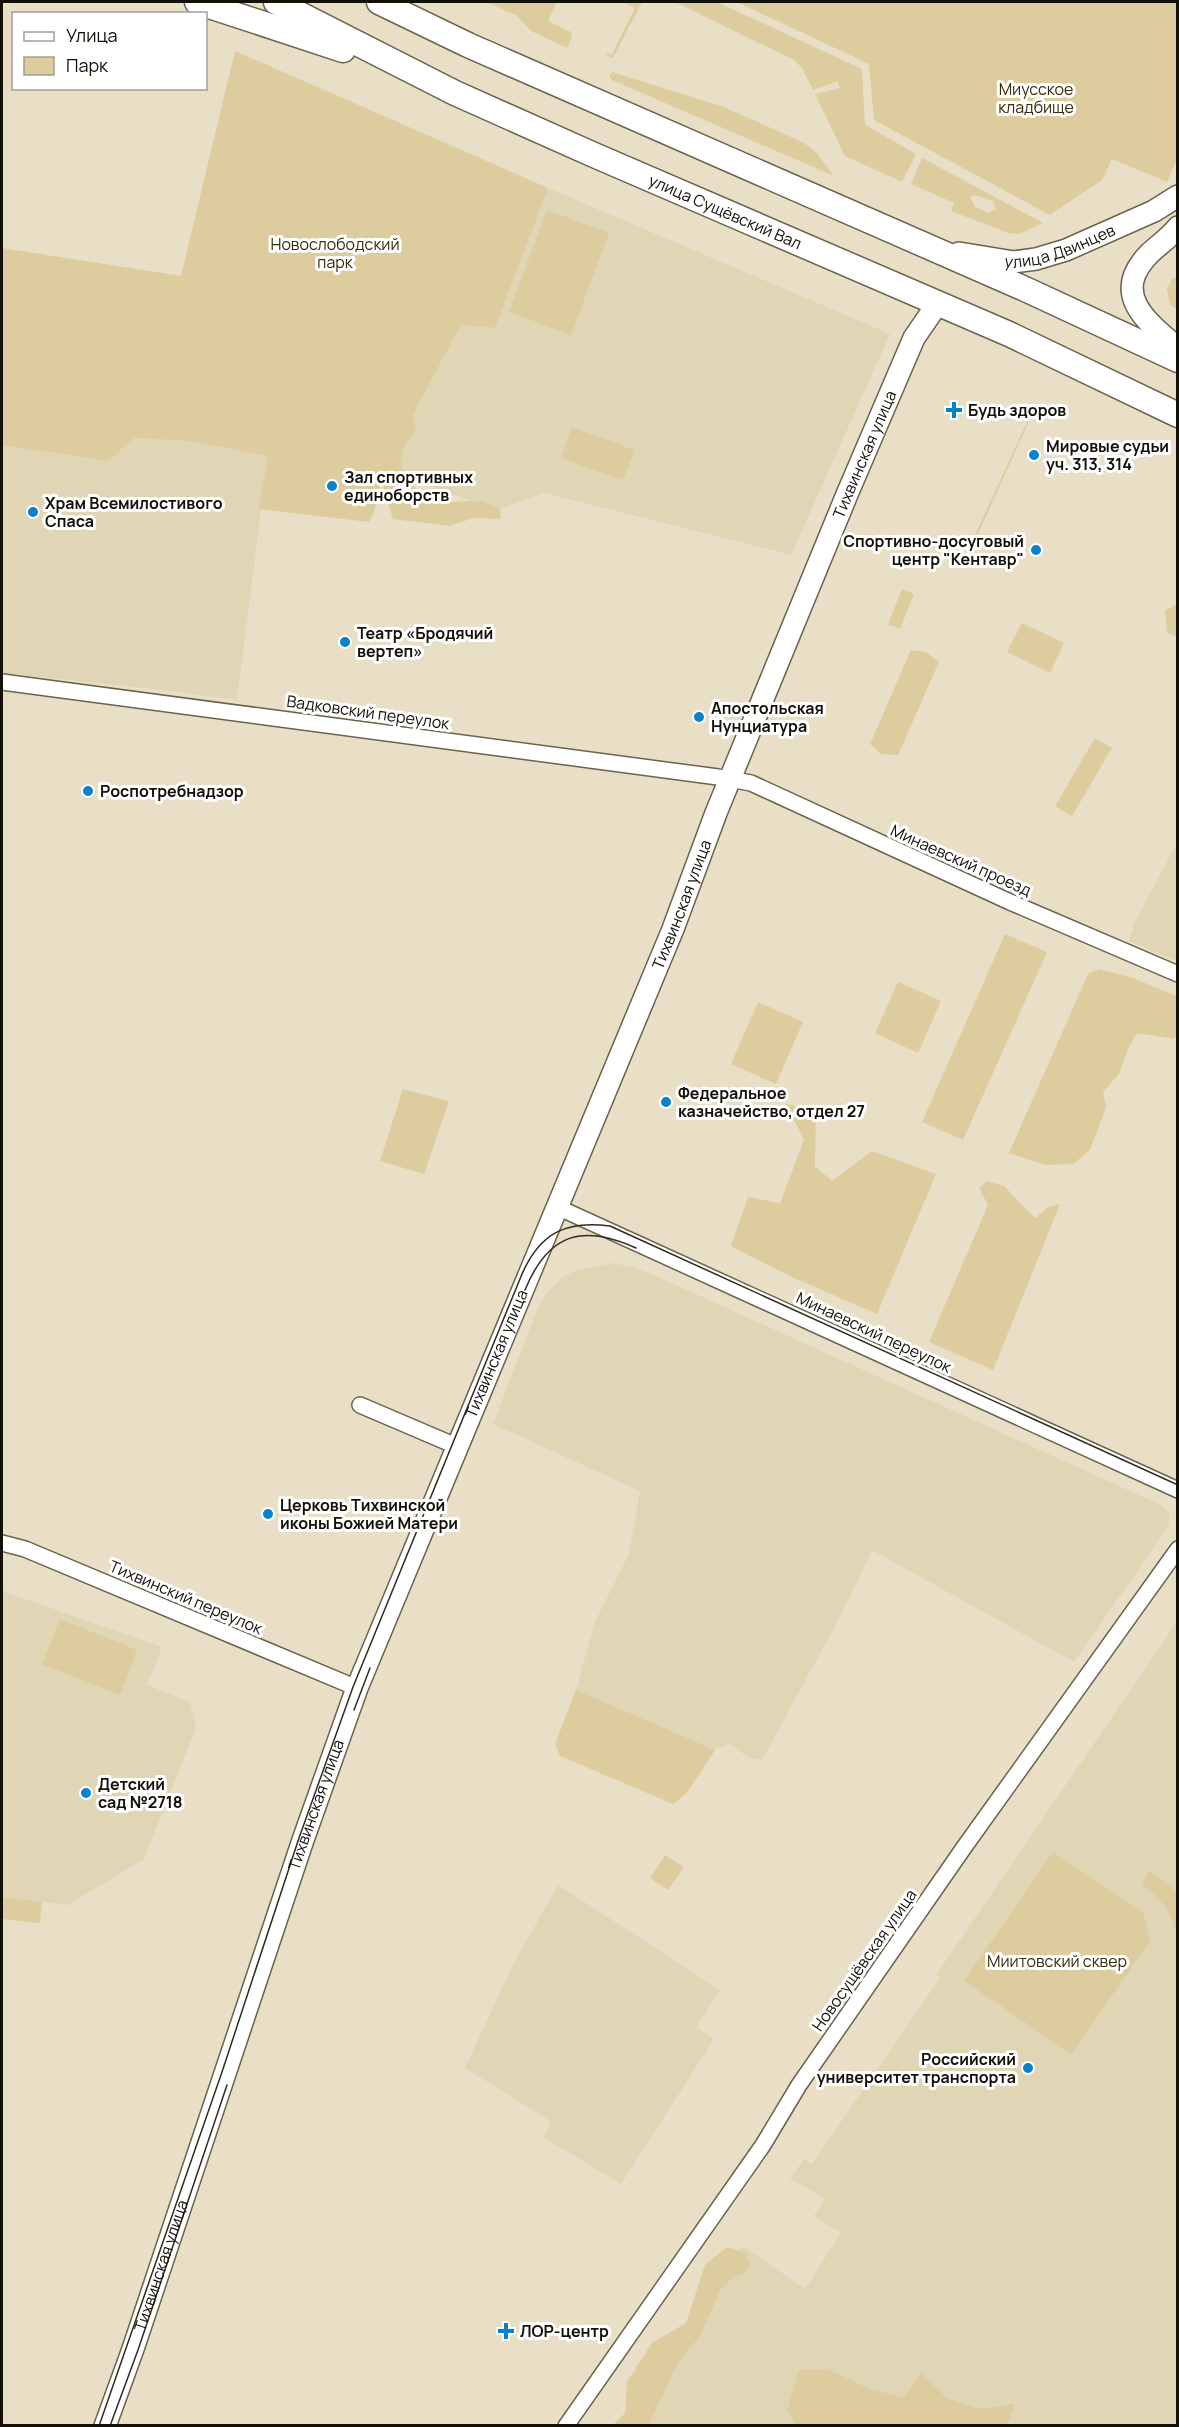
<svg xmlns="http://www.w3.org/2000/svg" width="1179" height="2427" font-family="Manrope,sans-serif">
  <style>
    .built { fill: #e0d5b4 }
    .green { fill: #ddcc9d; fill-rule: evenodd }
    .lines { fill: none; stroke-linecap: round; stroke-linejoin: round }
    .street-casing { stroke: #6a624b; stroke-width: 18 }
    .secondary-casing { stroke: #6a624b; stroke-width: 24 }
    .primary-casing { stroke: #6a624b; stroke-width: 27 }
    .street { stroke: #fff; stroke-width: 15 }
    .secondary { stroke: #fff; stroke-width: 21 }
    .primary { stroke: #fff; stroke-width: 24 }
    .tram { stroke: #2f2b20; stroke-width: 1.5 }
    .poi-dot { fill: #0783cb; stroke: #fff; stroke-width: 2 }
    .labels { text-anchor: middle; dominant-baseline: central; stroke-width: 6; stroke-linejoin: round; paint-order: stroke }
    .park-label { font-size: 16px; fill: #372d0c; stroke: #fff }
    .street-label { font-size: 16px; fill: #131007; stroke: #fff }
    .poi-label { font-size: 16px; font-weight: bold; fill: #131007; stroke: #fff; text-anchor: start }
  </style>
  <rect width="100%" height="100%" fill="#e8dfc6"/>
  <g class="built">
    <polygon points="548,188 890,334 791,555 545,493 496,510 423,483 389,460 462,324 495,328"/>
    <polygon points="134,438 190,441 268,456 237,700 162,690 2,673 2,445 108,461"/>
    <polygon points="1177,843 1177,961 1129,941 1135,922"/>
    <polygon points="613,1263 636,1268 656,1276 1161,1505 1170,1514 1168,1527 1074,1662 872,1550 842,1613 762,1760 749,1758 730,1744 715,1750 576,1690 595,1622 629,1554 640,1491 493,1424 536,1313 546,1294 559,1280 576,1270"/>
    <polygon points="2,1591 162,1647 147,1685 190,1702 196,1728 144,1859 68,1905 2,1897"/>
    <polygon points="1177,1622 1177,2425 618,2426 743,2246 805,2289 841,2233 814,2216 825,2198 790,2179 804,2159 812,2164 940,1978 936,1975"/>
    <polygon points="558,1885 720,1990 696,2027 714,2039 621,2184 543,2137 552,2122 465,2068 512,1967"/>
  </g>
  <g class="green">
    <polygon points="486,2 557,2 548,21 571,32 572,37 567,48 531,31 516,15"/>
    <polygon points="623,2 642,2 614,56 611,58 605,53 612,54 635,8"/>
    <polygon points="675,2 717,2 862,69 865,125 916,154 902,182 845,156 815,94 840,88 838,81 813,90 802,68 794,60"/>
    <polygon points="737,2 1177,2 1177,159 1167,182 1112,159 1102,180 1050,215 874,120 869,64"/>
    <polygon points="235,51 548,188 495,328 461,325 413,415 416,429 404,446 400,458 406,479 422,494 441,502 482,501 501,510 500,519 473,518 450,526 393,519 381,479 374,513 369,522 259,509 268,456 190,441 134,438 108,461 2,445 2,248 181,276"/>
    <polygon points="612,72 724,107 804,143 815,151 832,173 832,175 612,80 609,76"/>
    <path d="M922,158l121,65 -24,11 -11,-1 -57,-22 3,-8 -43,-19zM975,195l18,6 3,8 -8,4 -13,-6 -5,-10z"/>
    <polygon points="547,210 609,233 571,335 509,312"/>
    <polygon points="1177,277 1178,277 1177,309 1170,305 1167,289 1172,279"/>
    <polygon points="1029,418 1030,419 971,549 969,548"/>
    <polygon points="572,427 634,450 623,480 561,458"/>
    <polygon points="902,589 914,594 900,629 888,624"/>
    <polygon points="1177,604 1177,637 1167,633 1165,610"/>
    <polygon points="1022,623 1064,643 1050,673 1007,652"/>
    <polygon points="911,650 926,652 939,662 898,755 881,754 870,744"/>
    <polygon points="1095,738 1112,748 1072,816 1055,806"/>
    <polygon points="1005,934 1047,952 963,1140 922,1122"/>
    <polygon points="1099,969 1130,977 1177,996 1177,1035 1174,1039 1137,1033 1128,1049 1119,1074 1103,1092 1106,1107 1090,1150 1073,1164 1045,1165 1009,1153 1088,974"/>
    <polygon points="898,982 941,1001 918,1053 875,1033"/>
    <polygon points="758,1002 803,1022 776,1084 731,1064"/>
    <polygon points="403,1089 449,1101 424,1174 380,1161"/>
    <polygon points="786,1104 816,1110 815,1166 832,1181 872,1151 936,1174 877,1314 792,1277 731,1246 748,1197 780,1203 804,1140"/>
    <polygon points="987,1181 1004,1186 1035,1218 1048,1207 1060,1204 993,1370 929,1342 988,1205 979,1188"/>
    <polygon points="60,1619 137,1650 120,1695 42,1664"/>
    <polygon points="576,1690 715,1750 687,1793 673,1804 560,1756 555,1744"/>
    <polygon points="1053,1852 1143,1913 1150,1940 1072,2054 964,1981"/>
    <polygon points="665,1855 684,1867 668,1890 650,1878"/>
    <path d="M1150,1871l27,21v44c-5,-26 -15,-35 -35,-52z"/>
    <polygon points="2,1897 42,1902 40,1923 2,1919"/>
    <polygon points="727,2247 744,2252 750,2264 743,2274 733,2277 721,2288 700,2336 678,2362 649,2424 613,2425 625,2413 627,2382 652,2343 686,2323 705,2265"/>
    <polygon points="827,2369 868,2388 903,2398 921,2373 947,2398 980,2409 1015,2404 1007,2425 795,2425 787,2410 799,2370"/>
  </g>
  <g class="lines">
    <g class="street-casing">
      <g id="street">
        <polyline points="2,682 718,777 751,783 1010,902 1178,974"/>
        <polyline points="555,1206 1178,1490"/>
        <polyline points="360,1405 456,1446"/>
        <polyline points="2,1543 25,1549 357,1688"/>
        <polyline points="566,2426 763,2145 799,2085 965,1846 1178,1549"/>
      </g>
    </g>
    <g class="secondary-casing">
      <g id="secondary">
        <path d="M1178,227c-8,10 -18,17 -28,26 -40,40 -5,68 28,95"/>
        <path id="s1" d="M959,253l55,9 22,-3 30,-9 88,-39 24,-15"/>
        <path id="s2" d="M105,2426l28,-77 170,-509 54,-152 316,-759 43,-116 132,-321 66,-154 24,-35"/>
      </g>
    </g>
    <g class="primary-casing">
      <g id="primary">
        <polyline points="197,2 343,50"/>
        <path id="s3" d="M276,2l179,91 139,62 415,179 169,81"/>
        <polyline points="379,2 468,45 1025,289 1178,360"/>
      </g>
    </g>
    <use href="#street" class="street"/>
    <use href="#secondary" class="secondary"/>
    <use href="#primary" class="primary"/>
    <g class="tram">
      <path d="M525,1290c23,-56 57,-67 111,-42"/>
      <polyline points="354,1710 370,1668"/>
      <path d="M99,2426l123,-354 77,-234 54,-151 169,-413c18,-41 44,-54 88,-48l568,259"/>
      <polyline points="110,2426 138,2350 227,2085"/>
    </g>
  </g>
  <g class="poi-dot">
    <path d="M951 401h6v6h6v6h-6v6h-6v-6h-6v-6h6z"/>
    <circle cx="1034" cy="455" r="6"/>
    <circle cx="332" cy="486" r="6"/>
    <circle cx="33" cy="512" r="6"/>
    <circle cx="1036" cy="550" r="6"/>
    <circle cx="345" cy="642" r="6"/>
    <circle cx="699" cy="717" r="6"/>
    <circle cx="88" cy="791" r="6"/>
    <circle cx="666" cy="1102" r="6"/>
    <circle cx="268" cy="1514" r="6"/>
    <circle cx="86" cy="1793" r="6"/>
    <circle cx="1028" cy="2068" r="6"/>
    <path d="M503 2322h6v6h6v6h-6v6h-6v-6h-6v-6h6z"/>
  </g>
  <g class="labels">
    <g class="park-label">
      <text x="1036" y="89">Миусское<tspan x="1036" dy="18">кладбище</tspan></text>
      <text x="335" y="244">Новослободский<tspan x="335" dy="18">парк</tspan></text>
      <text x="1057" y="1961">Миитовский сквер</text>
    </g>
    <g class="street-label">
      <text stroke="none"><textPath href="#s3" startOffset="496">улица Сущёвский Вал</textPath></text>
      <text stroke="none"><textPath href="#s1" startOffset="104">улица Двинцев</textPath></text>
      <text stroke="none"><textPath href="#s2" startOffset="2114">Тихвинская улица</textPath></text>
      <text transform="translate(368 712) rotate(8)">Вадковский переулок</text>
      <text transform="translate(961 860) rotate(24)">Минаевский проезд</text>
      <text stroke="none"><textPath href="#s2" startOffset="1628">Тихвинская улица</textPath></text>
      <text transform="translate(874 1332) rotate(25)">Минаевский переулок</text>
      <text stroke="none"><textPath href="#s2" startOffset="1142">Тихвинская улица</textPath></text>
      <text transform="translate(186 1597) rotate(23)">Тихвинский переулок</text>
      <text stroke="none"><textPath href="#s2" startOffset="656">Тихвинская улица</textPath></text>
      <text transform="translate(864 1960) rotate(-55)">Новосущёвская улица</text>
      <text stroke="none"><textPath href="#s2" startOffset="170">Тихвинская улица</textPath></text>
    </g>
    <g class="poi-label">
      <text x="968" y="410">Будь здоров</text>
      <text x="1046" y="446">Мировые судьи<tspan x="1046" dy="18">уч. 313, 314</tspan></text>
      <text x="344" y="477">Зал спортивных<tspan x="344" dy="18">единоборств</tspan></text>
      <text x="45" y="503">Храм Всемилостивого<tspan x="45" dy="18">Спаса</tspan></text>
      <text x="1024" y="541" text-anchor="end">Спортивно-досуговый<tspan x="1024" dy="18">центр "Кентавр"</tspan></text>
      <text x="357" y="633">Театр «Бродячий<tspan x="357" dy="18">вертеп»</tspan></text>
      <text x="711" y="708">Апостольская<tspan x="711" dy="18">Нунциатура</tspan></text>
      <text x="100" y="791">Роспотребнадзор</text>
      <text x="678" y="1093">Федеральное<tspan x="678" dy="18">казначейство, отдел 27</tspan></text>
      <text x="280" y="1505">Церковь Тихвинской<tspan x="280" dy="18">иконы Божией Матери</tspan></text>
      <text x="98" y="1784">Детский<tspan x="98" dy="18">сад №2718</tspan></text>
      <text x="1016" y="2059" text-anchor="end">Российский<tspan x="1016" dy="18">университет транспорта</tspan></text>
      <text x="520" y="2331">ЛОР-центр</text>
    </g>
  </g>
  <rect width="1179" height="2427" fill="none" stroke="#131007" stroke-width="6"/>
  <rect x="12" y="12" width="195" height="78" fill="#ffffff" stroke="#a19f9c" stroke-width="1.5"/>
  <rect x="24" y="32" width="30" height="9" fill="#ffffff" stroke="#a19f9c" stroke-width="1.5"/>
  <text x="66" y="42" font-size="18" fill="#131007">Улица</text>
  <rect x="24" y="57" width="30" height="18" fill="#ddcc9d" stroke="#a19f9c" stroke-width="1.5"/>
  <text x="66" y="72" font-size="18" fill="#131007">Парк</text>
</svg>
